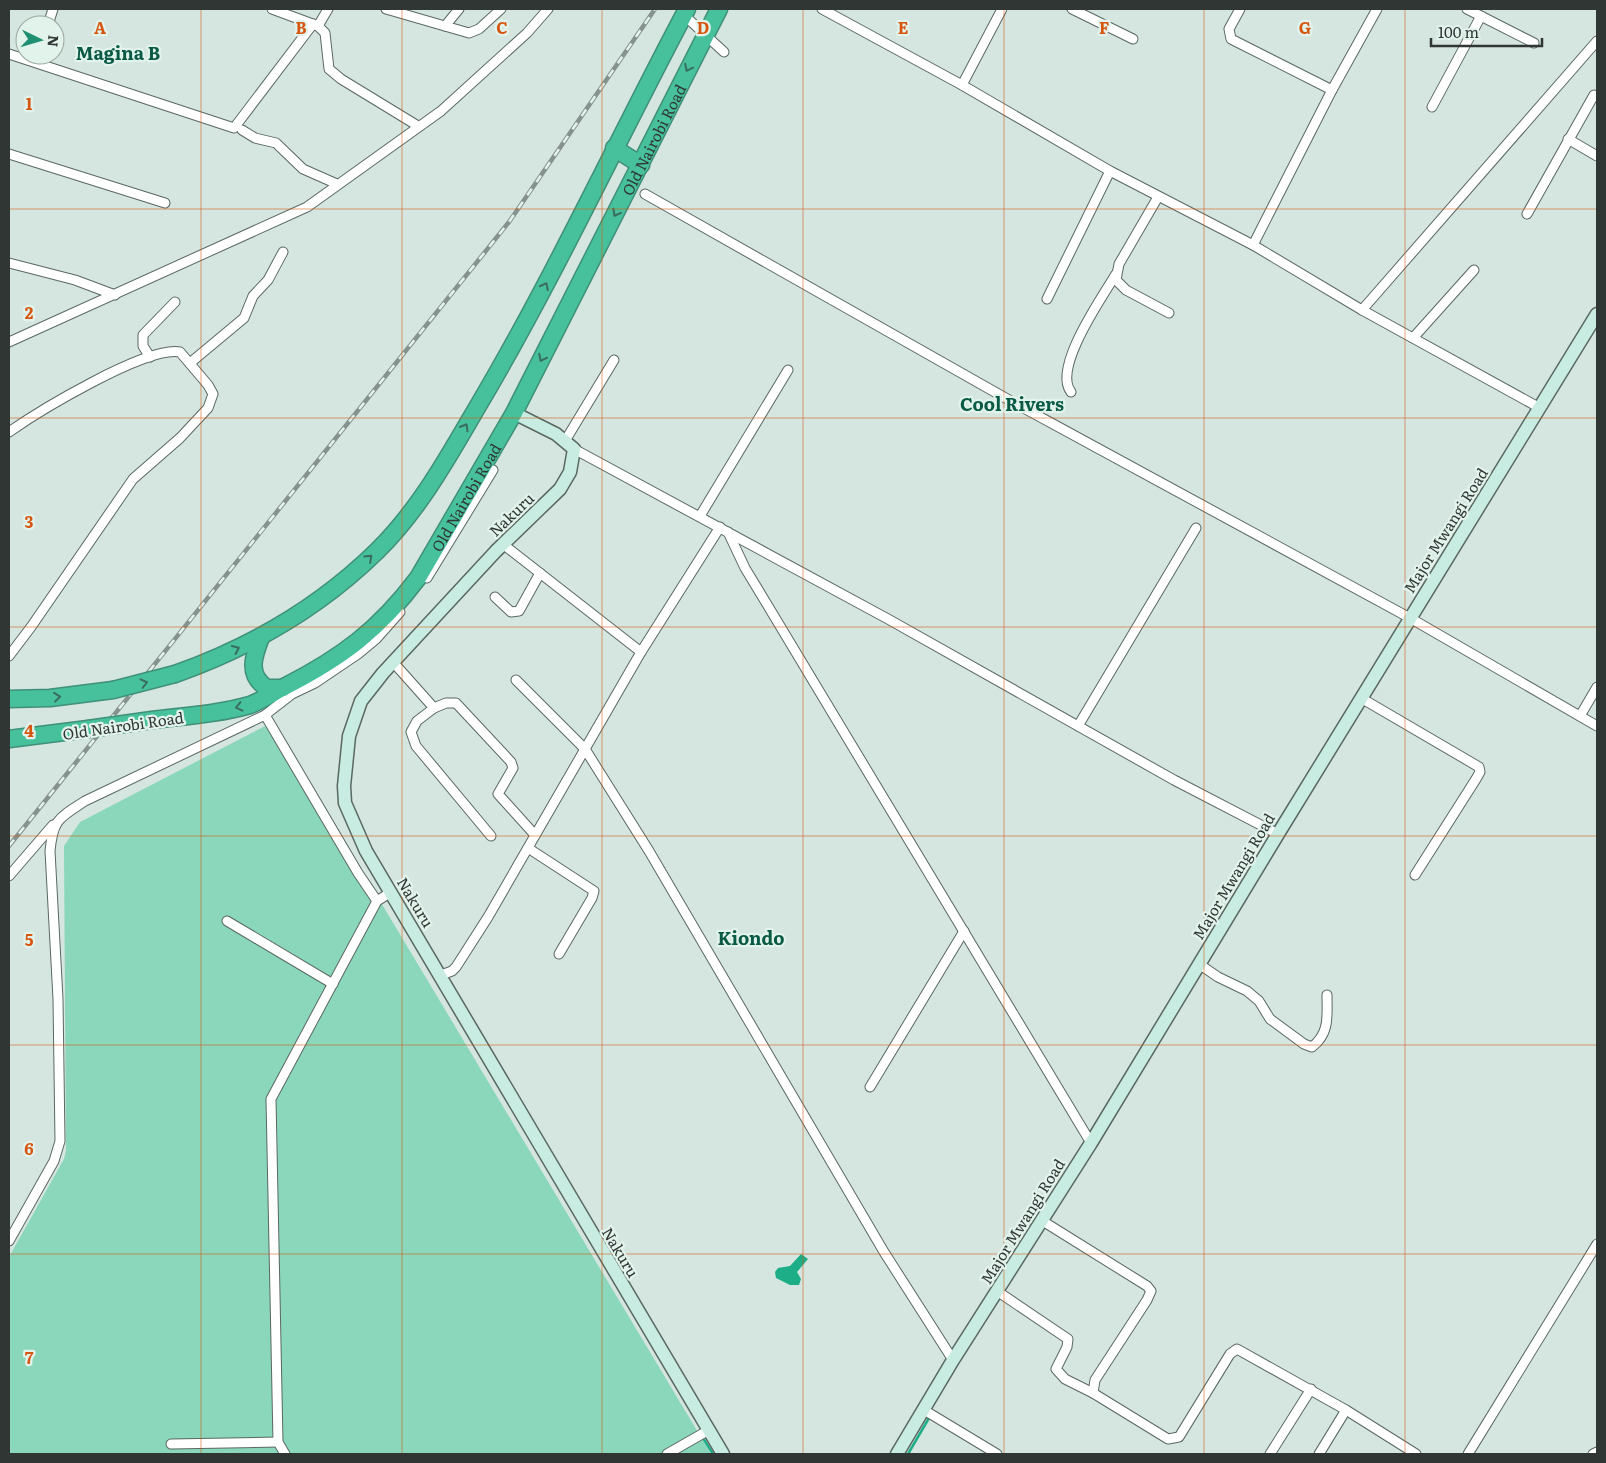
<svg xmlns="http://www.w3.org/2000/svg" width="1606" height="1463" font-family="Literata,serif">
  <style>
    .green { fill: #8ad7bb }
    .water { fill: #1dae88 }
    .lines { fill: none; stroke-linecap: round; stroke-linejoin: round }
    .stream { stroke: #1dae88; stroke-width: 2.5 }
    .street-casing { stroke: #5a6862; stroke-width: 11 }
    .secondary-casing { stroke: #5a6862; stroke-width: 15 }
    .highway-casing { stroke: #3f9078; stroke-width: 19 }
    .street { stroke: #fff; stroke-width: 9 }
    .secondary { stroke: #c8ece1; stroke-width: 12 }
    .highway { stroke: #47c19c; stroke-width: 16 }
    .rail-casing { stroke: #86928d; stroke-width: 4.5 }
    .rail { stroke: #e2f3ec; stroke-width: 2.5; stroke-dasharray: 8; stroke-linecap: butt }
    .highway-bridge-casing { stroke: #3f9078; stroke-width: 19; stroke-linecap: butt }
    .highway-bridge { stroke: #47c19c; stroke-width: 16 }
    .oneway { stroke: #396e5e }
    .grid { fill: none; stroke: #d65610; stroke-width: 1; stroke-opacity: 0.55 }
    .labels { text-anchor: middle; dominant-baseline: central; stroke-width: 4.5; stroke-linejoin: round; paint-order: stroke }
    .street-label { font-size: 15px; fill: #303634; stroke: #e2f3ec }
    .quarter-label { font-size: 18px; font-weight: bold; fill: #095a45; stroke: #e2f3ec }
    .grid-label { font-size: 16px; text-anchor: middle; font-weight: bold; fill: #d65610; stroke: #e2f3ec; stroke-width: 4.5; stroke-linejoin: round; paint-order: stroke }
  </style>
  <rect width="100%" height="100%" fill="#d5e5df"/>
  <polygon class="green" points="265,726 377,896 711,1454 9,1454 9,1257 64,1159 66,1151 64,846 80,822"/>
  <polygon class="water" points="801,1254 808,1259 797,1272 801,1279 799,1285 790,1285 776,1278 775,1272 778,1268 790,1266"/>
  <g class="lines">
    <g class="stream">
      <polyline points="703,1438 713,1454"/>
      <polyline points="908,1454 929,1418"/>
    </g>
    <g class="street-casing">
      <g id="street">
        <polyline points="272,9 318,26 325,33 329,69 341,79 418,126"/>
        <polyline points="386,9 469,33 479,29 501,9"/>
        <polyline points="822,9 962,85 1110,171 1253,245 1362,310 1540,408"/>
        <polyline points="1072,9 1133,39"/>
        <polyline points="1240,9 1229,29 1231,39 1332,90"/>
        <polyline points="1467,9 1534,43"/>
        <polyline points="684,15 724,52"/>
        <polyline points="48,25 53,9"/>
        <polyline points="318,26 328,9"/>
        <polyline points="445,26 459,9"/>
        <polyline points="9,54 234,128 313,24"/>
        <polyline points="962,85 1002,9"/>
        <polyline points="1432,107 1481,16"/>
        <polyline points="242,130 255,138 276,143 303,169 337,184"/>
        <polyline points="1568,139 1597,156"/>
        <polyline points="9,154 165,203"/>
        <polyline points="645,194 1009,400 1410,618 1597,726"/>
        <polyline points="1158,197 1119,264 1116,280 1126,290 1169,313"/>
        <polyline points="1527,214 1594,95"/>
        <polyline points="1253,245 1332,90 1377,9"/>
        <polyline points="9,263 75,280 115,295"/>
        <polyline points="1047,299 1110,171"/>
        <polyline points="1362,310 1597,41"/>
        <polyline points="1413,338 1474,270"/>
        <polyline points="9,342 307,207 441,111 527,33 548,9"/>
        <polyline points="150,357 143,346 143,335 175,302"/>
        <polyline points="190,363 244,318 253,296 268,280 283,252"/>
        <path d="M1071,392c-19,-24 32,-96 45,-118"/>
        <path d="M9,432c30,-21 137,-86 171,-80l28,33 5,9 -5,14 -28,30 -47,41 -102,148 -22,29"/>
        <polyline points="565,441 614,360"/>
        <polyline points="574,449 888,619 1174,780 1278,834"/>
        <polyline points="700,516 788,370"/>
        <polyline points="728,532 745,568 768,606 1091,1143"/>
        <polyline points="504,545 641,652"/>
        <polyline points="427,578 493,470"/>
        <polyline points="495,597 511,612 519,611 540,573"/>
        <polyline points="393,662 434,708 446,703 456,703 511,762 513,768 498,794 535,835"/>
        <polyline points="516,680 585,749 649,851 884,1252 953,1360"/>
        <polyline points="1361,698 1479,767 1480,772 1476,779 1415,875"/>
        <polyline points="434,708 417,721 411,732 416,746 491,836"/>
        <polyline points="265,715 292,694 315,683 358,654 376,639 400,612"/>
        <polyline points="1580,716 1597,687"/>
        <polyline points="1078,726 1196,528"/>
        <polyline points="528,848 594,891 592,898 559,954"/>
        <polyline points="9,876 53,825"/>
        <polyline points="227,921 333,984"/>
        <path d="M1199,964l19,13 29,14 12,10 11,18 34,25 8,3c18,-14 15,-31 15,-52"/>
        <polyline points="441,975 452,971 456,967 488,917 641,652 720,527"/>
        <polyline points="870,1087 964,931"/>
        <polyline points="1041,1220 1147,1286 1151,1291 1147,1300 1095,1380 1093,1393 1168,1439 1179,1437 1230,1354 1237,1349 1346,1410 1416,1454"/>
        <path d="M9,1241l45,-80 6,-20 -2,-142 -8,-148c3,-32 9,-33 35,-50l180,-86 93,158 19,28 14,-9"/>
        <polyline points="997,1291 1068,1339 1067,1347 1056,1369 1065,1379 1093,1393"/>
        <polyline points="924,1410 997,1454"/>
        <polyline points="171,1444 278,1442"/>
        <polyline points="285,1454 278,1442 271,1099 377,901"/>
        <polyline points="667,1454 709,1430"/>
        <polyline points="1270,1454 1311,1389"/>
        <polyline points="1319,1454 1346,1410"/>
        <polyline points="1468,1454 1597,1244"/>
        <polyline points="1593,1454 1597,1452"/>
      </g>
    </g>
    <g class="secondary-casing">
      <g id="secondary">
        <polyline points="514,413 556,434 574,449 570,472 560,489 496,551 383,673 361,701 349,736 344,786 345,803 366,851 723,1454"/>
        <polyline points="897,1454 953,1360 1091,1143 1278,834 1597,314"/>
      </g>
    </g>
    <g class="highway-casing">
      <g id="highway">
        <polyline points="614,148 641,165"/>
        <path d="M261,637c-7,18 -15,38 6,51h16"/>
        <path d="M175,674c76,-27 144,-66 202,-123 46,-45 76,-103 108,-157 73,-125 134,-257 202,-385"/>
        <polyline points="9,699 50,698 113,690"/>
        <path id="s1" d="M152,720c33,-4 66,-6 98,-15 11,-4 23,-12 34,-18 57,-29 95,-57 134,-109l96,-165 205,-404"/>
        <polyline points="9,739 88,729"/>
      </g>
    </g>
    <use href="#street" class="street"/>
    <use href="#secondary" class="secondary"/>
    <use href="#highway" class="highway"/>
    <g class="rail-casing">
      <polyline id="rail" points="9,846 509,222 655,9"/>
    </g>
    <use href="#rail" class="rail"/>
    <g class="highway-bridge-casing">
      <g id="highway-bridge">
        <polyline points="113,690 175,674"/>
        <polyline points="88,729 152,720"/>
      </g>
    </g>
    <use href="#highway-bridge" class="highway-bridge"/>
  </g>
  <defs><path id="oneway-chevron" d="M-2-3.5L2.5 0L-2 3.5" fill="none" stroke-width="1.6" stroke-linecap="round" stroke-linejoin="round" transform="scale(1.25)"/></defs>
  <g class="oneway">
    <use href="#oneway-chevron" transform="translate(688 68) rotate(116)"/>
    <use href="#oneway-chevron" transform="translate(616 213) rotate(118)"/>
    <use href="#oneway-chevron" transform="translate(545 286) rotate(-63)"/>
    <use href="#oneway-chevron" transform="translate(542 358) rotate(117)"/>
    <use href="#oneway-chevron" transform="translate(465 427) rotate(-60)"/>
    <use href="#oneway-chevron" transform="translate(369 558) rotate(-43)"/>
    <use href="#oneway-chevron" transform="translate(236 649) rotate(-25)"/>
    <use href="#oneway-chevron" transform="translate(144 683) rotate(-14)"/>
    <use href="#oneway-chevron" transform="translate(57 697) rotate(-6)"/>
    <use href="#oneway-chevron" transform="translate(239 707) rotate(167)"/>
  </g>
  <path class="grid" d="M201,9v1445M402,9v1445M602,9v1445M803,9v1445M1004,9v1445M1204,9v1445M1405,9v1445M9,209h1588M9,418h1588M9,627h1588M9,836h1588M9,1045h1588M9,1254h1588"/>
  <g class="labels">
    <g class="street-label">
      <text stroke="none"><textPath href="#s1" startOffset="810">Old Nairobi Road</textPath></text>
      <text stroke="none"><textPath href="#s1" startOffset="406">Old Nairobi Road</textPath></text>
      <text transform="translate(511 514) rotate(-44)">Nakuru</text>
      <text transform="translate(1445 530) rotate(-58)">Major Mwangi Road</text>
      <text transform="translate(123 725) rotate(-8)">Old Nairobi Road</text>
      <text transform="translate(1233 876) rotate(-59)">Major Mwangi Road</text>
      <text transform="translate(416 902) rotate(59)">Nakuru</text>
      <text transform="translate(1022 1221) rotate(-58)">Major Mwangi Road</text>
      <text transform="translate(621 1252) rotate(59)">Nakuru</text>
    </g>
    <g class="quarter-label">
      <text x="118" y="52">Magina B</text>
      <text x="1012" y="403">Cool Rivers</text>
      <text x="751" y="937">Kiondo</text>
    </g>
  </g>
  <g class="grid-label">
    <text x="100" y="34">A</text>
    <text x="301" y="34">B</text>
    <text x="502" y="34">C</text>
    <text x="703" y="34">D</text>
    <text x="903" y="34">E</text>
    <text x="1104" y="34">F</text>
    <text x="1305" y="34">G</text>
    <text x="29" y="110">1</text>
    <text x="29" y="319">2</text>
    <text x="29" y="528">3</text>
    <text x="29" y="737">4</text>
    <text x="29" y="946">5</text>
    <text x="29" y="1155">6</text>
    <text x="29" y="1364">7</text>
  </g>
  <rect width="1606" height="1463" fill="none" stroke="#303634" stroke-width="20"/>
  <g transform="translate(40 40) rotate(95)"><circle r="24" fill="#e2f3ec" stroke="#9ba7a2"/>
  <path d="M0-4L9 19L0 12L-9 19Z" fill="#1e8f70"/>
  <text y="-8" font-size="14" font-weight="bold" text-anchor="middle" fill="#303634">N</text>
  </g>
  <path d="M1431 38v8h111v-8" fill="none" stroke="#303634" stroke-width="2.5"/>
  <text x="1438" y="38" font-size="15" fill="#303634" stroke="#e2f3ec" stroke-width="4" paint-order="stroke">100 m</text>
</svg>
